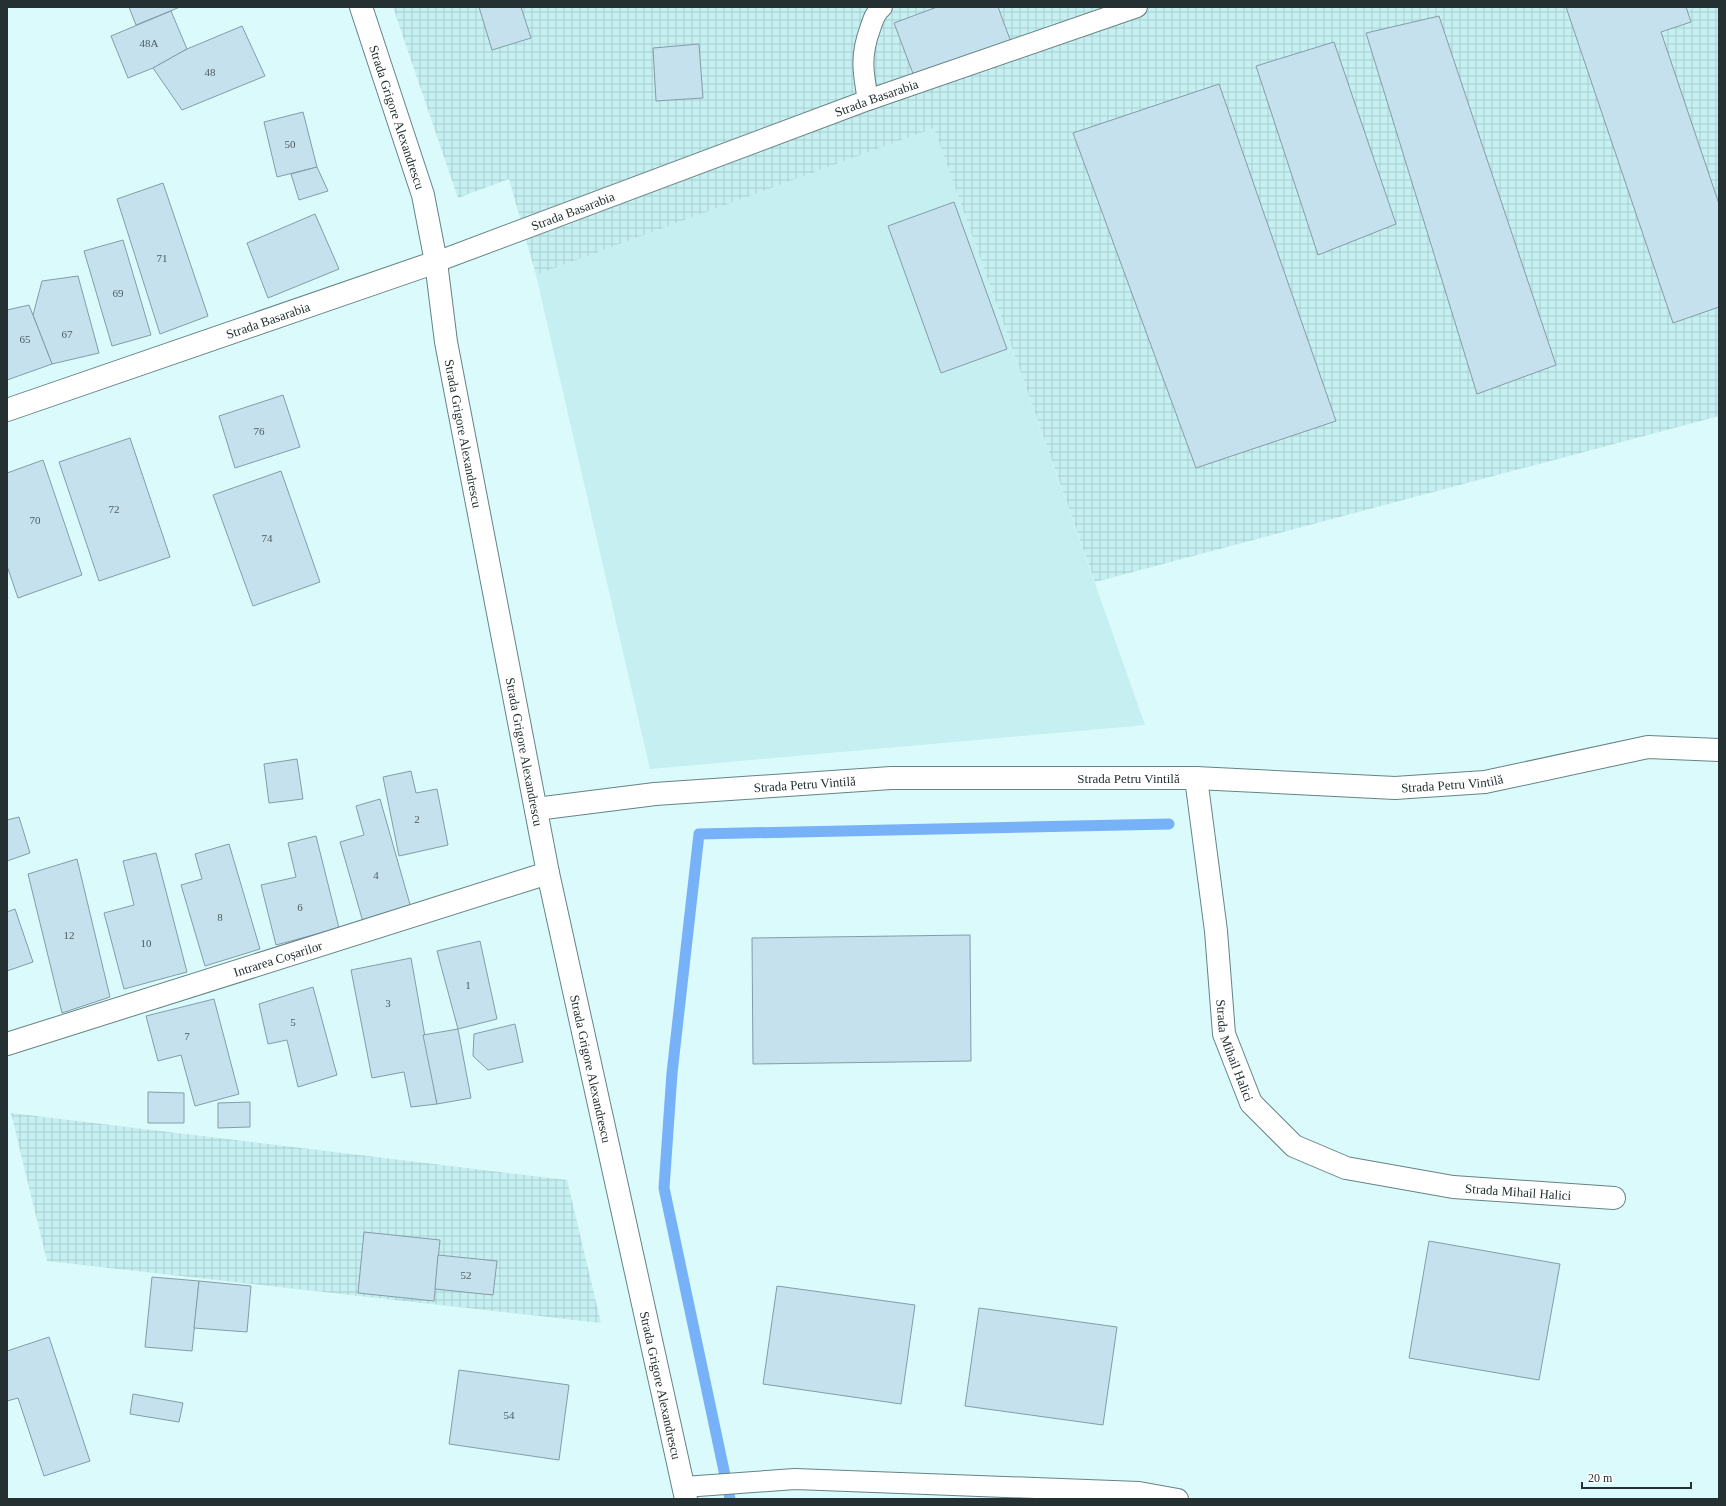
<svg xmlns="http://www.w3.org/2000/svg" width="1726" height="1506" font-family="Georgia,serif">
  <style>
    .built { fill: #c5eff1 }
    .industrial { fill: url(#industrial-grid) }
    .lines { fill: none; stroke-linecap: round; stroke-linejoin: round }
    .stream { stroke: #77b1f7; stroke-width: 11 }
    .building { fill: #c5e1ed; stroke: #839da8 }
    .service-casing { stroke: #668385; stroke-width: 22 }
    .minor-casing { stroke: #668385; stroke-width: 24 }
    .tertiary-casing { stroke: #668385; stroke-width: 24 }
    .service { stroke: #fff; stroke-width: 20 }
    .minor { stroke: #fff; stroke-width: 22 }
    .tertiary { stroke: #fff; stroke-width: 22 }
    .labels { text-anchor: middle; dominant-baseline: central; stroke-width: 3; stroke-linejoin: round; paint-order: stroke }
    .number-label { font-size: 11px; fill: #4c5c60 }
    .street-label { font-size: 13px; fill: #243031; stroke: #fff }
  </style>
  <defs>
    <pattern id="industrial-grid" width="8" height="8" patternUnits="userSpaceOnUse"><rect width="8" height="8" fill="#c5eff1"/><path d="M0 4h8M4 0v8" fill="none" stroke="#a9cdcf"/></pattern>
  </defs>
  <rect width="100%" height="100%" fill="#dafafb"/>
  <polygon class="built" points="934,128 1145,725 650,769 536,275"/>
  <g class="industrial">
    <polygon points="393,7 1719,7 1719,416 1095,582 934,128 536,275 509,179 458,198"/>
    <polygon points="11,1113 567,1180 601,1323 47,1261"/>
  </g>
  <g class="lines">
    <polyline class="stream" points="730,1499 664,1188 672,1073 699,834 1169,824"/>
  </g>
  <g class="building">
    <polygon points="129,7 180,7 136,25"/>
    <polygon points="479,7 521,7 531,38 492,50"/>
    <polygon points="937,7 998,7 1011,42 915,79 894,23"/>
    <polygon points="1566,7 1686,7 1691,22 1661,32 1719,204 1719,307 1673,323"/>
    <polygon points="171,11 187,49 153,68 128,78 111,36"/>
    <polygon points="1439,16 1556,365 1477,394 1366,33"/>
    <polygon points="242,26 265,76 182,110 153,68 187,49"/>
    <polygon points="1334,42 1396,224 1318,255 1256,66"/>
    <polygon points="699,44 703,98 656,101 653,48"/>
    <polygon points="1219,84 1336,421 1196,468 1073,133"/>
    <polygon points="303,112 317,167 277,177 264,122"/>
    <polygon points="317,167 328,191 299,200 291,174"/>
    <polygon points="163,183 208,316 160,334 117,199"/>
    <polygon points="954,202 1007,349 941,373 888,226"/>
    <polygon points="315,214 339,269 268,298 247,243"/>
    <polygon points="123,240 151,335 112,346 84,251"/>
    <polygon points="78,276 99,353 52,364 33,315 42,281"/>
    <polygon points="29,305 52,364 7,380 7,310"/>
    <polygon points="283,395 300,447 235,468 219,416"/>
    <polygon points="130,438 170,557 99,581 59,462"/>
    <polygon points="43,460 82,575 18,598 7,566 7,473"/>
    <polygon points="281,471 320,582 253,606 213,495"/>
    <polygon points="297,759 303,799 269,803 264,764"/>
    <polygon points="411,771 416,793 437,789 448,845 399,856 383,777"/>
    <polygon points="380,799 411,908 363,922 340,842 364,835 356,806"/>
    <polygon points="19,817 30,853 7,861 7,820"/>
    <polygon points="316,836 339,928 276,945 261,885 296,877 288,843"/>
    <polygon points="229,844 260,949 205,966 181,885 202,879 195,854"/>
    <polygon points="156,853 187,972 124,989 104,913 134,905 123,861"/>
    <polygon points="77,859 110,997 62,1013 28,874"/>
    <polygon points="15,909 33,962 7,971 7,912"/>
    <polygon points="970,935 971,1061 753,1064 752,938"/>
    <polygon points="480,941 497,1019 458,1029 437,951"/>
    <polygon points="411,958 437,1104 411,1107 404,1072 372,1078 351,970"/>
    <polygon points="313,987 337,1075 298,1087 287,1040 268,1044 259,1004"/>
    <polygon points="214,999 239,1094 195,1106 181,1055 158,1061 146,1016"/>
    <polygon points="515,1024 523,1062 488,1070 473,1056 474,1034"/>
    <polygon points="458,1029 471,1098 437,1104 423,1035"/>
    <polygon points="148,1092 184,1093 184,1123 148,1123"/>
    <polygon points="250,1102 250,1127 218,1128 218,1103"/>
    <polygon points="364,1232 440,1240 434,1301 358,1293"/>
    <polygon points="1429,1241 1560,1264 1539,1380 1409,1358"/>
    <polygon points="438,1255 497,1261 493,1295 435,1289"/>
    <polygon points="152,1277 199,1281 192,1351 145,1347"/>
    <polygon points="199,1281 251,1286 247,1332 194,1328"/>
    <polygon points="777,1286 915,1305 901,1404 763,1384"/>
    <polygon points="979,1308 1117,1327 1103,1425 965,1406"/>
    <polygon points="49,1337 90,1461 44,1476 18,1398 7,1401 7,1351"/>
    <polygon points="459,1370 569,1385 559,1460 449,1444"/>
    <polygon points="133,1394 183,1403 179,1422 130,1414"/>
  </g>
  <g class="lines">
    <g class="service-casing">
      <g id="service">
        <path d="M868,100c-5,-27 -8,-44 2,-71 3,-9 5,-16 12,-22"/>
        <path id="s1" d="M436,262l432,-162 269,-93"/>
        <polyline points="684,1487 795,1479 1139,1492 1178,1499"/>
      </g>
    </g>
    <g class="minor-casing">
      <g id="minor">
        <path id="s2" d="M7,410l429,-148"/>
        <path id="s3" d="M1196,778l20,153 8,103 27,69 43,43 52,22 107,19 161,11"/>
        <path id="s4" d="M536,809l119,-15 236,-16h305l199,10 90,-6 163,-35 71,3"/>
        <path id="s5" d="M7,1044l541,-171"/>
      </g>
    </g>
    <g class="tertiary-casing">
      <g id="tertiary">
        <path id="s6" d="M361,7l62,188 13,67 10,80 102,531 138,626"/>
      </g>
    </g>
    <use href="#service" class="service"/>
    <use href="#minor" class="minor"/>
    <use href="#tertiary" class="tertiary"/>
  </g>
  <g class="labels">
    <g class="number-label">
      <text x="149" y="43">48A</text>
      <text x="210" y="72">48</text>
      <text x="290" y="144">50</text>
      <text x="162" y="258">71</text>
      <text x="118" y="293">69</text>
      <text x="67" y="334">67</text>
      <text x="25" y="339">65</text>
      <text x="259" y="431">76</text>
      <text x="114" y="509">72</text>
      <text x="35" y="520">70</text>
      <text x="267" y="538">74</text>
      <text x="417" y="819">2</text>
      <text x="376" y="875">4</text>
      <text x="300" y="907">6</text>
      <text x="220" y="917">8</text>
      <text x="69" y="935">12</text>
      <text x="146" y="943">10</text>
      <text x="468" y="985">1</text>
      <text x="388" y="1003">3</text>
      <text x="293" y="1022">5</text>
      <text x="187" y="1036">7</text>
      <text x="466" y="1275">52</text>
      <text x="509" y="1415">54</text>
    </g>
    <g class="street-label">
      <text stroke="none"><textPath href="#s1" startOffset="470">Strada Basarabia</textPath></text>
      <text stroke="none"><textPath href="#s6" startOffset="116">Strada Grigore Alexandrescu</textPath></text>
      <text stroke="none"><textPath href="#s1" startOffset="146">Strada Basarabia</textPath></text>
      <text stroke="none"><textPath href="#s2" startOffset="276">Strada Basarabia</textPath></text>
      <text stroke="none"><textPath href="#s6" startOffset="440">Strada Grigore Alexandrescu</textPath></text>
      <text stroke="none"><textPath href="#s6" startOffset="764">Strada Grigore Alexandrescu</textPath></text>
      <text stroke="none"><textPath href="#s4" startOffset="594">Strada Petru Vintilă</textPath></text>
      <text stroke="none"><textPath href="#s4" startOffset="918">Strada Petru Vintilă</textPath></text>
      <text stroke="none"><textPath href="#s4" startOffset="270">Strada Petru Vintilă</textPath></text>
      <text stroke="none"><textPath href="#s5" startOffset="284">Intrarea Coșarilor</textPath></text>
      <text stroke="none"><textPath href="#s3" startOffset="276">Strada Mihail Halici</textPath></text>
      <text stroke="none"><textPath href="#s6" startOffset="1088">Strada Grigore Alexandrescu</textPath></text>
      <text stroke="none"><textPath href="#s3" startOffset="623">Strada Mihail Halici</textPath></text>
      <text stroke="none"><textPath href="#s6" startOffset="1412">Strada Grigore Alexandrescu</textPath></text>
    </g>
  </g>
  <rect width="1726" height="1506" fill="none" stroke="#243031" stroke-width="16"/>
  <path d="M1582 1482v6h109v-6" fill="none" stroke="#243031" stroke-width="2"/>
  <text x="1588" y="1482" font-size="12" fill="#243031" stroke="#ffffff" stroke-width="3" paint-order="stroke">20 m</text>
</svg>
